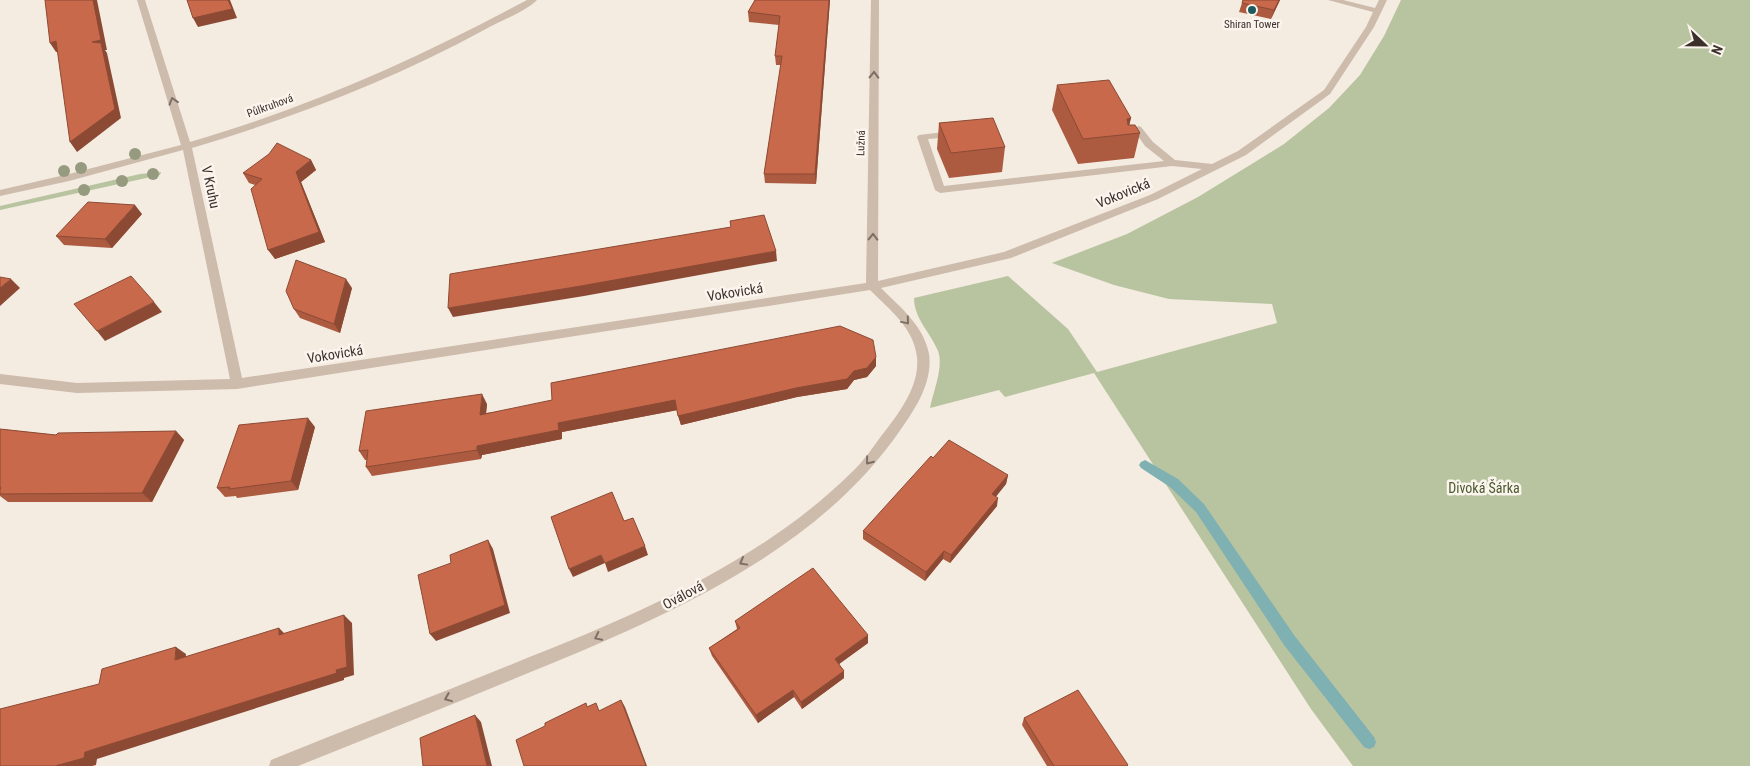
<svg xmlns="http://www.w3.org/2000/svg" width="1750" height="766" font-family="'Roboto Condensed',sans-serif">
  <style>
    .green { fill: #b8c4a0 }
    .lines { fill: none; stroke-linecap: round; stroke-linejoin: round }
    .stream { fill: #7fb0b2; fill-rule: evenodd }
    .minor { fill: #cdbbac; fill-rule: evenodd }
    .tree { fill: #969b7f }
    .wall { fill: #ac5a40 }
    .shaded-wall { fill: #8c4a34 }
    .building { fill: #c8694b; stroke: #8c4a34 }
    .oneway { stroke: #7d6f65 }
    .poi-dot { fill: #1f5a5e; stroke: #fbf5ee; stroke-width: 2 }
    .labels { text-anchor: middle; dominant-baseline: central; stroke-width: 5; stroke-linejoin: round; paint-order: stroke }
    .far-poi-label { font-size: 11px; fill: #3b302b; stroke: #fbf5ee }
    .far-street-label { font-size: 11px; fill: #3b302b; stroke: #fbf5ee }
    .street-label { font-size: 14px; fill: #3b302b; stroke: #fbf5ee }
    .park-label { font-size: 14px; fill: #4a5a2e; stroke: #fbf5ee }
  </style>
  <rect width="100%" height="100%" fill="#f4ebe1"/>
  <g class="green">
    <path d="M1401,0h349v766h-397l-42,-57 -217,-336 -89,24 -6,-7 -69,18c3,-16 14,-41 8,-57 -7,-18 -24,-32 -24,-53l94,-22 60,53 29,43 180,-49 -5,-19 -103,-5 -55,-14 -62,-22 75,-29 71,-37 86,-53 45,-36 31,-33 24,-39z"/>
    <polygon points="161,172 160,175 0,210 0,206 140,174"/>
  </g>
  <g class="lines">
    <polygon class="stream" points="1145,460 1178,479 1204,504 1294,635 1374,737 1376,742 1374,747 1369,749 1364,747 1284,645 1196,512 1170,487 1141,468 1139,465 1141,462"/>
    <path class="minor" d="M137,0h8l45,142c118,-34 229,-84 337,-142h10c-12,12 -37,21 -53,30 -91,50 -192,88 -292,118l50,230 624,-95 5,-283h8l-1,281 126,-29 146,-57 52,-26 -30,-3 -232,27 -5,-3 -18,-53 2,-2 34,-4 5,3 -5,3 -25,2 16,47 220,-25 -19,-15 -12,-17 5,-3 3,1 12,15 22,18 37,4 26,-13 86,-61 42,-63 7,-15 -45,-12h15l32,8 4,-8h8l-13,27 -44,67 -84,61 -88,44 -147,59 -130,30c19,19 43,38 48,66 4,27 -13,54 -28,75 -87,128 -248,193 -385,249 -73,30 -145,59 -218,88h-29l2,-6c81,-33 163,-64 244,-97 119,-47 245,-100 337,-191 12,-11 21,-25 30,-37 17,-22 38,-49 35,-78 -3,-29 -28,-48 -47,-67l-633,99 -160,4 -77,-9v-10l77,9 153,-4 -47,-229 -114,31 -69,15v-6l69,-16 112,-29z"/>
  </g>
  <g class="tree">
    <circle cx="135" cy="154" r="6"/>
    <circle cx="81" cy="168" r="6"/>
    <circle cx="64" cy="171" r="6"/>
    <circle cx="153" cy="174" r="6"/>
    <circle cx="122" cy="181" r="6"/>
    <circle cx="84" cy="190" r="6"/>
  </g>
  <g class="wall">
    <polygon points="755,0 830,0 816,184 765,183 764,174 781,65 776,65 775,56 779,25 749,22 748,12"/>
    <polygon points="1243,0 1280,0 1271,19 1239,12"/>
    <polygon points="1057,85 1131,118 1129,125 1140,133 1134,158 1078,164 1052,110"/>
    <polygon points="939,123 1005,147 1002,172 949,178 937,149"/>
    <polygon points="311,160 316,170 301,182 325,242 275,259 255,185 249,183 243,173"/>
    <polygon points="142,214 112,248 64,245 56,236"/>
    <polygon points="352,288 340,333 300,318 294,309"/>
    <polygon points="876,366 867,377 854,380 847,389 797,397 681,425 677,410 562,432 562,439 482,455 481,459 372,476 366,467 367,460 365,460 359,451 487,404 486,413"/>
    <polygon points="315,427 298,490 237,498 236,496 225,497 217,488"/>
    <polygon points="0,429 56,435 176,431 184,440 152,502 8,502 0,496"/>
    <polygon points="933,458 1008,475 1006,484 996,496 997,506 950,563 943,559 925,581 863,539 863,531"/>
    <polygon points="735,621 868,643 839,664 844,671 844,678 802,709 794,697 758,723 712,656 709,648 737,629"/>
    <polygon points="1024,718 1128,765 1128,766 1047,766 1022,725"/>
  </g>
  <g class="shaded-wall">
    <polygon points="93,0 97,0 107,50 105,50 107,53 121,118 77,152 70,142 92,42"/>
    <polygon points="228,0 230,0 237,18 198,27 193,18"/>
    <polygon points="829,0 830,0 816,184 815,174"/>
    <polygon points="1279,0 1280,0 1271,19 1274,10"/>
    <polygon points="56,41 63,51 56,52 50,43"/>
    <polygon points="1131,118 1127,134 1127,119"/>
    <polygon points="311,160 316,170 301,182 325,242 275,259 268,250 296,172"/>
    <polygon points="135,205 142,214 112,248 105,239"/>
    <polygon points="776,251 777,261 584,296 453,317 448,308"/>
    <polygon points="11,279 20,288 0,306 0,288"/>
    <polygon points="346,279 352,288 340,333 334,324"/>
    <polygon points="154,302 162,312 105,341 97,331"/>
    <polygon points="876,357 876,366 867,377 854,380 847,389 797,397 681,425 678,416"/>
    <polygon points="482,394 487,404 485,424 480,415"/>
    <polygon points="675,400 678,410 562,432 562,439 482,455 481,459 477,450 477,446 558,423"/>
    <polygon points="308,418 315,427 298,490 291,481"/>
    <polygon points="176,431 184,440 152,502 142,493"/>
    <polygon points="1008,475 1006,484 991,503 992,494"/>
    <polygon points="998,498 997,506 950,563 951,555"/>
    <polygon points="488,540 493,549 510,613 436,641 430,634"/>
    <polygon points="645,546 648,555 608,572 605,563"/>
    <polygon points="944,551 943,559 925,581 926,572"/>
    <polygon points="601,555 605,563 573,577 569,569"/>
    <polygon points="344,615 352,623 354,675 344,678 344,680 97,759 96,765 92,766 55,766 85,752 336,670"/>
    <polygon points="279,628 287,636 279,635"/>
    <polygon points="868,635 868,643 835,667 835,659"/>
    <polygon points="176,647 186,654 185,668 175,660"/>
    <polygon points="844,671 844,678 802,709 801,702"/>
    <polygon points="793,690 794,697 758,723 756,715"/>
    <polygon points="621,700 625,707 647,766 646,766"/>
    <polygon points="475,715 481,722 492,766 487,766"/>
  </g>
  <g class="building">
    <polygon points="45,0 93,0 101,40 92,42 101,43 115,109 70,142 56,41 50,43"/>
    <polygon points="187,0 228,0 232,9 193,18"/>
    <polygon points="755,0 829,0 815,174 764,174 782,56 775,56 780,16 748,12"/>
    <polygon points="1243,0 1279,0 1274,10 1242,3"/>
    <polygon points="1109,80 1131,118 1127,119 1128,125 1135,125 1140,133 1083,139 1057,85"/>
    <polygon points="993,118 1005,147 951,153 939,123"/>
    <polygon points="277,143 311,160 296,172 319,232 268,250 251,189 262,179 243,173 269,154"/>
    <polygon points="88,202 135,205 105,239 56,236"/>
    <polygon points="764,215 776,251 581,286 448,308 450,274 731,227 730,221"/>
    <polygon points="296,260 346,279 334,324 294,309 286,291"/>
    <polygon points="131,276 154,302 97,331 74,304"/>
    <polygon points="0,277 11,279 0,288"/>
    <polygon points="840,326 873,340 876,357 867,368 854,371 847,379 796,388 678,416 675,400 558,423 559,430 477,446 477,450 366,467 368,450 359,451 366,411 482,394 480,415 552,400 551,383"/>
    <polygon points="308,418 291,481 229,489 230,487 217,488 239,425"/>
    <polygon points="0,429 56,435 58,433 176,431 142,493 0,494 0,489 1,488 0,487"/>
    <polygon points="949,440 1008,475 992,494 998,498 951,555 944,551 926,572 863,531 931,456 933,458"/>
    <polygon points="612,492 624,521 633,518 645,546 605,563 601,555 569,569 551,517"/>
    <polygon points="488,540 505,605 430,634 418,575 451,563 450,555"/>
    <polygon points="813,568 868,635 835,659 844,671 801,702 793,690 756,715 709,648 740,628 735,621"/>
    <polygon points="344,615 347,667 336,670 337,673 85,752 84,758 55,766 0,766 0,709 99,684 102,669 176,647 175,660 279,628 279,635"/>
    <polygon points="1078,690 1128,765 1127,766 1054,766 1024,718"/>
    <polygon points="621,700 646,766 524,766 516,740 545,726 545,723 586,703 587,707 596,703 599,711"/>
    <polygon points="475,715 487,766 423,766 420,738"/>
  </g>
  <defs><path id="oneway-chevron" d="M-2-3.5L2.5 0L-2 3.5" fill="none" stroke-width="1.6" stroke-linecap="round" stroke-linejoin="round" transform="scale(1.25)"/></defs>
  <g class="oneway">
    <use href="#oneway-chevron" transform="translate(874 75) rotate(-89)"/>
    <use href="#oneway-chevron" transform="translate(173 101) rotate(-107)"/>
    <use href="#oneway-chevron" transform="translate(873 237) rotate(-89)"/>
    <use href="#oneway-chevron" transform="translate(906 321) rotate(50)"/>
    <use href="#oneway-chevron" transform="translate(869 461) rotate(129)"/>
    <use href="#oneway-chevron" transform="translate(743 562) rotate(151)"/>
    <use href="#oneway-chevron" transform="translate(598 637) rotate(154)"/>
    <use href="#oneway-chevron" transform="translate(448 698) rotate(158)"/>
  </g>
  <circle class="poi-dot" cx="1252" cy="10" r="5"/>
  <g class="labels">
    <g class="far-poi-label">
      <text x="1252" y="24">Shiran Tower</text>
    </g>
    <g class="far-street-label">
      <text transform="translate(270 106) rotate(-20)">Půlkruhová</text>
      <text transform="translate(861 143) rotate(-89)">Lužná</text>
    </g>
    <g class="street-label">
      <text transform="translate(211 187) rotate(78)">V Kruhu</text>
      <text transform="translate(1123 193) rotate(-22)">Vokovická</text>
      <text transform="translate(735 292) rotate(-9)">Vokovická</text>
      <text transform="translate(335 354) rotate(-9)">Vokovická</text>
      <text transform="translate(683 595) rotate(-28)">Oválová</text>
    </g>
    <g class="park-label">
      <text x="1484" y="488">Divoká Šárka</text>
    </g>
  </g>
  <g transform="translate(1705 45) rotate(112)" stroke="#fbf5ee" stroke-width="4" paint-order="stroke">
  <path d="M0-4L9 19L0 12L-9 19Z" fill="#3b302b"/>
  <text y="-8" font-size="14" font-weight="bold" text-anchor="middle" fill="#3b302b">N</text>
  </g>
</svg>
